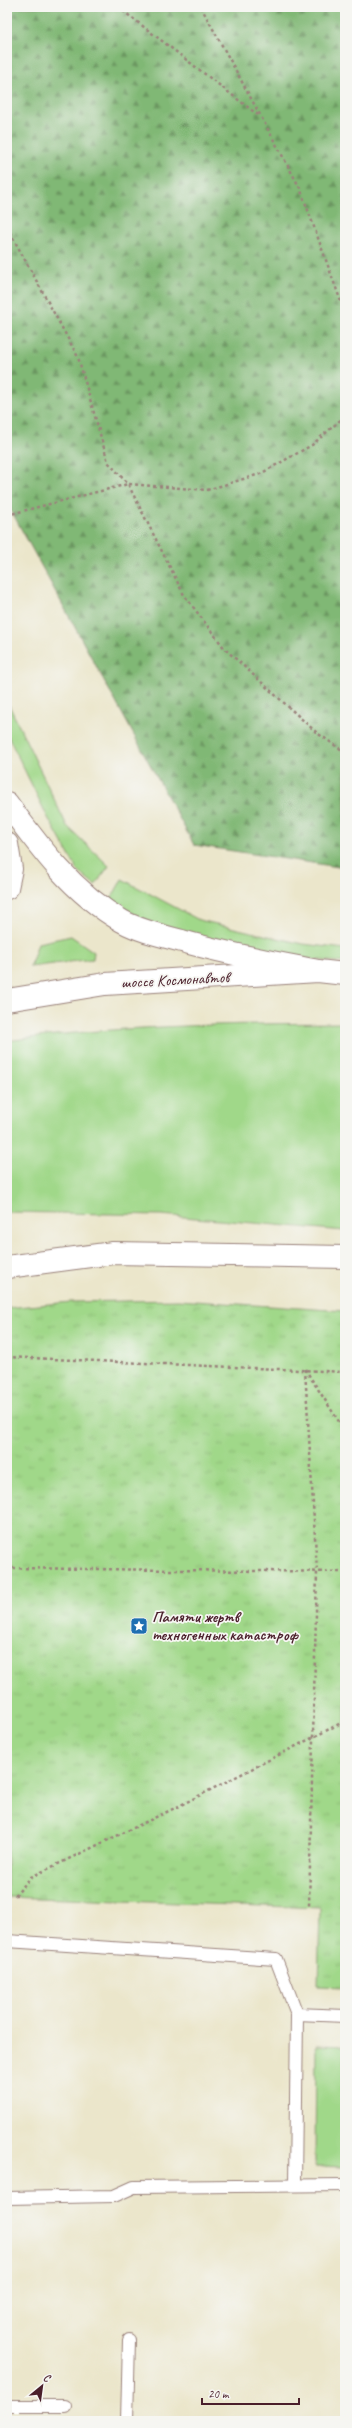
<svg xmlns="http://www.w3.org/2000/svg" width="352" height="2428" font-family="Caveat,sans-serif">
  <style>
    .grass { fill: #a0d889; stroke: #757c5a }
    .forest { fill: url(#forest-firs); stroke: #656c50 }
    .park { fill: url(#park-tufts); stroke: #757c5a }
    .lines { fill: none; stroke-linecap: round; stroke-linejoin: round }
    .lane-casing { stroke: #9a827b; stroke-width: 14 }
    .primary-casing { stroke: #9a827b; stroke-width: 24 }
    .path { stroke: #9a827b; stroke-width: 2.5; stroke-dasharray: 3 3; stroke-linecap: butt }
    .lane { stroke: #fff; stroke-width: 12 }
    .primary { stroke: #fff; stroke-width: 22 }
    .labels { text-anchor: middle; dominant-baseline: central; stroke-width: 3.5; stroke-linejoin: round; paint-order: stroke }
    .street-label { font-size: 16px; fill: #4a1f2b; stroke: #f6f6f2 }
    .poi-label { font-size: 16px; font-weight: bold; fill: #4a1f2b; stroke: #f6f6f2; text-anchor: start }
  </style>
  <defs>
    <pattern id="forest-firs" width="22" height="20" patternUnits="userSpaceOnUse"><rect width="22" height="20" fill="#80b875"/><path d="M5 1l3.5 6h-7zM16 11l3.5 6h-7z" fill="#6b9560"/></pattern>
    <pattern id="park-tufts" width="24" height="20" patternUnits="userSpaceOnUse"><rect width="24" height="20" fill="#a0d889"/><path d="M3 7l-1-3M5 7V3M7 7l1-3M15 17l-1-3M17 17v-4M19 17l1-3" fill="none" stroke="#8bb976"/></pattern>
  </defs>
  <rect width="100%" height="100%" fill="#f6f6f2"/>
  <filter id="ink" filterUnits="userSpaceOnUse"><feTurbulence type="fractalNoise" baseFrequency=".025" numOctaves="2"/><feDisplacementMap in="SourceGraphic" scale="8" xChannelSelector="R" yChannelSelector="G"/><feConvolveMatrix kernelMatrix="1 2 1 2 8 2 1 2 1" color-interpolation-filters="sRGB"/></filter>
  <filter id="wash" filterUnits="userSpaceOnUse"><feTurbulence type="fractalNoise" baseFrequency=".012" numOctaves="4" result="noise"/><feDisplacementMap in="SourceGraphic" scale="16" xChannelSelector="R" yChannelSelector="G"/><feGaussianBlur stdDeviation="0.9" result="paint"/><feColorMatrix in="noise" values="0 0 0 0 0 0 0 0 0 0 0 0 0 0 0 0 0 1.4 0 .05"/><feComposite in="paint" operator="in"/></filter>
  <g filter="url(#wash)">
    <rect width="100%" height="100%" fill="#ebe6cb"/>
    <g class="grass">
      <polygon points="7,701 67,826 109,866 95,885 78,871 47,816 7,734"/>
      <polygon points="122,879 199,920 303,944 345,949 345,963 281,956 166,931 110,901"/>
      <polygon points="71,936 94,952 93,959 30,967 38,943"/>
      <path d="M345,1023v208l-184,-16 -154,-3v-171c112,-16 225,-17 338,-18z"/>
      <polygon points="316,2045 345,2046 345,2167 315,2166"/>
    </g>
    <polygon class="forest" points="7,7 345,7 345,868 194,845 7,503"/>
    <polygon class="park" points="178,1300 345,1311 345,1987 318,1986 320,1908 7,1897 7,1308 71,1302"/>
  </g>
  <g filter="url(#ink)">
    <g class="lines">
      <g class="lane-casing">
        <g id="lane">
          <polyline points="7,1941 276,1959 297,2014 345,2016"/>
          <polyline points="295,2185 297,2014"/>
          <polyline points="7,2198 114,2196 134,2187 345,2185"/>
          <polyline points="7,2406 65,2406"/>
          <polyline points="127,2421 129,2340"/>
        </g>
      </g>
      <g class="primary-casing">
        <g id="primary">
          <path d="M7,803c33,45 66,90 115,118 18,10 41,15 60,20 45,13 91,21 136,30"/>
          <polyline points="7,844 11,869 7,888"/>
          <polyline points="7,1000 105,984 318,971 345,974"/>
          <polyline points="7,1267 113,1253 345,1257"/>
        </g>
      </g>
      <g class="path">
        <polyline points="118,7 258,115"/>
        <polyline points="201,7 300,188 345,313"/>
        <polyline points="7,227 78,357 108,462 128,484 184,595 225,649 317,733 345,752"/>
        <polyline points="7,515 128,484 207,490 260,474 312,445 345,416"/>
        <polyline points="7,1357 345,1372"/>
        <polyline points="305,1369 317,1571 309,1907"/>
        <polyline points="305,1369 345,1431"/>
        <polyline points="7,1568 345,1572"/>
        <polyline points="15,1896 31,1877 175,1808 345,1721"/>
      </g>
      <use href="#lane" class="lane"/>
      <use href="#primary" class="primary"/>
    </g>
  </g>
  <defs>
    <g id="sight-square" transform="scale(0.9)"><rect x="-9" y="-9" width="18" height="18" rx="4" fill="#1f6fb2" stroke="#f6f6f2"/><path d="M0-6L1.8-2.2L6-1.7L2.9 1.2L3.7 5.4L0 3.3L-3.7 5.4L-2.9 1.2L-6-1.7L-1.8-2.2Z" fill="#fff"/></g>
  </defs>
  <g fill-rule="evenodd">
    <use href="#sight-square" x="139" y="1626"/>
  </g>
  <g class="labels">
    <g class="street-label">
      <text transform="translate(175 980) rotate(-3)">шоссе Космонавтов</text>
    </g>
    <g class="poi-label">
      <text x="152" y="1617">Памяти жертв<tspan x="152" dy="18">техногенных катастроф</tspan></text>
    </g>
  </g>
  <rect width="352" height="2428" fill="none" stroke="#f6f6f2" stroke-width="24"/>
  <g transform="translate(42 2386) rotate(29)" stroke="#f6f6f2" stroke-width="3" paint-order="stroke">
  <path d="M0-3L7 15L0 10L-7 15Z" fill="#4a1f2b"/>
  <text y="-6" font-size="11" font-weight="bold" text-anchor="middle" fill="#4a1f2b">С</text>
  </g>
  <path d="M202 2398v6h97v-6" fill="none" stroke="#4a1f2b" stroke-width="2"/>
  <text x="208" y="2398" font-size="12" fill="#4a1f2b" stroke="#f6f6f2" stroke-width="3" paint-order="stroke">20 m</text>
</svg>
